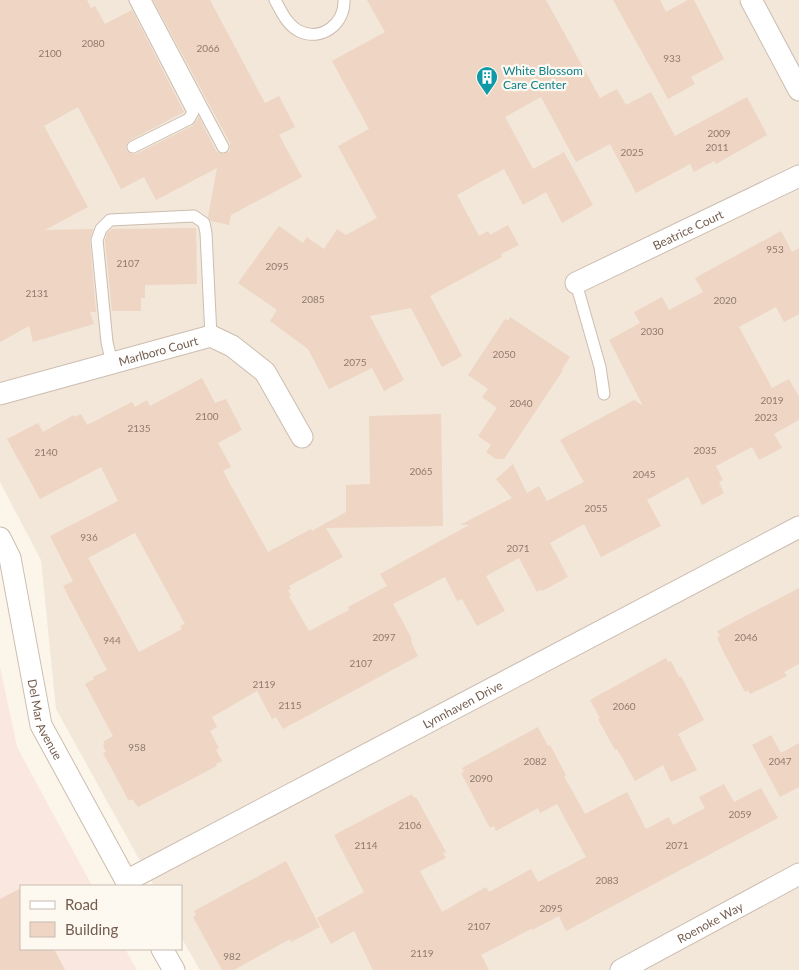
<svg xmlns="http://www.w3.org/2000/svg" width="799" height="970" font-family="Lato,sans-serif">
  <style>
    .residential { fill: #f2e7d9 }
    .commercial { fill: #fae7df }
    .building { fill: #eed5c4; fill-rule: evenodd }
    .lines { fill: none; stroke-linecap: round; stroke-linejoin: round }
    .lane-casing { stroke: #ccbdb0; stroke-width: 13 }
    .street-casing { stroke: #ccbdb0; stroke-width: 23 }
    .lane { stroke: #fff; stroke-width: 11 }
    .street { stroke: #fff; stroke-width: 21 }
    .labels { text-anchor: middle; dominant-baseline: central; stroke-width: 4.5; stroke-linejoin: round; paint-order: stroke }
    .number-label { font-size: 10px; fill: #927b6c }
    .culture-label { font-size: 12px; fill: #0d838f; stroke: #fef9f0; text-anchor: start }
    .street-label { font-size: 12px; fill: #745d4f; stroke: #fef9f0 }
  </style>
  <rect width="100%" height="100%" fill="#fbf5ea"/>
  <polygon class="residential" points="0,0 799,0 799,970 200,970 181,937 181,886 154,886 56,709 41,560 0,482"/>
  <polygon class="commercial" points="0,667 17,747 92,886 21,886 21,949 125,949 137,970 0,970"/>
  <g class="building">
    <polygon points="0,0 87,0 91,8 95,6 105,24 132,10 184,112 129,141 126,146 127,151 132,154 136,154 192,126 199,117 216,151 223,154 230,151 230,143 153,0 210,0 265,103 279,96 295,127 279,135 302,177 231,215 229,225 211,221 208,217 217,168 156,200 144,177 121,189 78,107 44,126 88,207 45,230 93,229 90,241 96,312 90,312 94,324 33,342 29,326 0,342"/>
    <polygon points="367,0 546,0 600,98 617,89 626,105 651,92 675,136 747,97 767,135 716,164 714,161 694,172 690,164 636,193 610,144 576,162 541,97 505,117 533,169 564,152 593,205 562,223 546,192 523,205 504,169 457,195 479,236 488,231 490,235 508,225 519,245 501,254 502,257 430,296 462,356 442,367 411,308 370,316 404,380 384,391 372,368 329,389 308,349 270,321 277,310 238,283 279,226 303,243 307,237 324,249 337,229 346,235 377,218 338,146 369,129 332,61 385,32"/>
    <polygon points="613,0 660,0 666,12 688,0 694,0 724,59 691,77 695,84 668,99"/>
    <polygon points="196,228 197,284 145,285 145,298 141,298 141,311 112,311 105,241 107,233 112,229"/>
    <path d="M781,231l11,21 7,-4v66l-15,8 -8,-15 -37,20 33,61 17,-9 10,18v23l-25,14 8,14 -23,12 -7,-13 -36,19 7,14 -4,2 5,11 -22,12 -14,-28 -41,23 14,26 -60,31 -17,-33 -34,19 18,34 -26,14 -1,-2 -4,3 -18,-34 -33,18 19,35 -28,15 -15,-27 -5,2 -12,-24 -52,27 18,33 1,7 6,12 -135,73 -7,-12 -4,2 -15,-28 -45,26 5,10 -7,4 9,17 -3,2 6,11 -6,3 1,2 -79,41 -6,-8 -3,2 -26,-48 3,-1 -3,-7 2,-1 -2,-2 10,-6 -28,-52 9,-5 -1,-2 14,-7 -44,-84 10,-5 -23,-45 68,-35 -17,-34 -61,32 -33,-60 31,-16 5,9 31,-17 1,2 6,-3 6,11 45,-23 3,5 12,-7 3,6 52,-28 13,25 11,-4 16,31 -24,13 13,24 -8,4 45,81 43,-23 1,2 34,-19v-27l24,-1 -1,-68 72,-2 2,112 -117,2 17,29 -54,29 2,3 -3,1 3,5 -2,1 20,35 40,-21 -1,-3 39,-21 -7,-12 89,-49h-9l52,-27 -16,-19 17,-15 14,29 12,-7 8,15 37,-19 -24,-42 74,-40 9,6 -34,-66 31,-17 -6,-11 28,-15 7,13 34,-18 -8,-14zM135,533l50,91 -5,2 2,3 -43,23 -51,-94z"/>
    <polygon points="510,317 570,357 562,369 563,370 504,459 496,459 486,452 491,445 478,436 497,408 482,397 488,389 468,375 505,319 508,321"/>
    <polygon points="799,588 799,664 784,672 787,676 750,694 748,690 745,692 724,653 717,638 720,636 717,631"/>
    <polygon points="666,658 668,662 671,661 679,677 681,676 704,720 678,734 697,770 671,782 663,765 635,781 617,749 615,750 598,719 600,718 590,700"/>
    <polygon points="538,727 548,746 550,745 566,775 564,776 585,814 627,792 646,829 669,817 673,825 705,808 699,797 724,784 734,802 761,788 778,818 566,931 559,916 532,930 531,929 481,955 489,970 373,970 354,931 331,944 317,918 364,892 334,835 412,794 414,798 416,797 446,852 443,853 446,858 420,871 442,912 486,887 489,892 531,869 538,882 586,857 557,804 540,813 538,808 496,831 494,826 490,828 461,773 464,772 462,768"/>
    <polygon points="771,735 781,753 799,743 799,787 780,797 752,745"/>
    <polygon points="286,861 320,927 291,942 290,939 234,970 222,970 193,917 196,915 194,911"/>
    <polygon points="21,888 21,949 54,949 65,970 0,970 0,899"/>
  </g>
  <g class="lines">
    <g class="lane-casing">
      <g id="lane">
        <polyline points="145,0 223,147"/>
        <path d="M275,0c6,11 12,25 24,31 22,11 46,-7 45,-31"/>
        <polyline points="133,147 189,119 193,112 135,0"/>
        <polyline points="576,283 600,367 604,394"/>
        <polyline points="112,364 107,342 97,240 101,229 110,220 194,216 204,223 206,233 211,336"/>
      </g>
    </g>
    <g class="street-casing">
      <g id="street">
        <polyline points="751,0 799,90"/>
        <path id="s1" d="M576,283l223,-107"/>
        <path id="s2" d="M0,394l211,-58 21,10 33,26 37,65"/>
        <path id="s3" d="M0,538l10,20 31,167 88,161"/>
        <path id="s4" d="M126,881l673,-354"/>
        <polyline points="162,949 174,970"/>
        <path id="s5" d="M621,970l178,-96"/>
      </g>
    </g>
    <use href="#lane" class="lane"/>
    <use href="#street" class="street"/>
  </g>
  <defs>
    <g id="building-pin" transform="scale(1.125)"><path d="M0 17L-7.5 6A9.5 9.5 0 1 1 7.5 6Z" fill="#0f9aa8" stroke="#fef9f0"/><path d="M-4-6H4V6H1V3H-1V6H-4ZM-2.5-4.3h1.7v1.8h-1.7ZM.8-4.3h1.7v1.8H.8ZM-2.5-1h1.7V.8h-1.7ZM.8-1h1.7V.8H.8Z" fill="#fff"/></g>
  </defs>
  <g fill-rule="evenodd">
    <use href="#building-pin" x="487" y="77"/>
  </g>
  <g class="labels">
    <g class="number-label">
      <text x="93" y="43">2080</text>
      <text x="208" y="48">2066</text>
      <text x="50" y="53">2100</text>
      <text x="672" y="58">933</text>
      <text x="719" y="133">2009</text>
      <text x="717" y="147">2011</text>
      <text x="632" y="152">2025</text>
      <text x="775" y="249">953</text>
      <text x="128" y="263">2107</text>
      <text x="277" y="266">2095</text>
      <text x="37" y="293">2131</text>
      <text x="313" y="299">2085</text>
      <text x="725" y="300">2020</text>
      <text x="652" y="331">2030</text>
      <text x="504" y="354">2050</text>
      <text x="355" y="362">2075</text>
      <text x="772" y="400">2019</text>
      <text x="521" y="403">2040</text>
      <text x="207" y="416">2100</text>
      <text x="766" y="417">2023</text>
      <text x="139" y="428">2135</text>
      <text x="705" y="450">2035</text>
      <text x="46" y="452">2140</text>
      <text x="421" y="471">2065</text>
      <text x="644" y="474">2045</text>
      <text x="596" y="508">2055</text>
      <text x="89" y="537">936</text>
      <text x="518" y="548">2071</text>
      <text x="384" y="637">2097</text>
      <text x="746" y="637">2046</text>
      <text x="112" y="640">944</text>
      <text x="361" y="663">2107</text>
      <text x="264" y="684">2119</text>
      <text x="290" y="705">2115</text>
      <text x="624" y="706">2060</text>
      <text x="137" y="747">958</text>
      <text x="535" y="761">2082</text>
      <text x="780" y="761">2047</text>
      <text x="481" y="778">2090</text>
      <text x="740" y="814">2059</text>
      <text x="410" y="825">2106</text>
      <text x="366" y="845">2114</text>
      <text x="677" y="845">2071</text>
      <text x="607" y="880">2083</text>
      <text x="551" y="908">2095</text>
      <text x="479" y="926">2107</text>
      <text x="422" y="953">2119</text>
      <text x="232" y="956">982</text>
    </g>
    <g class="culture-label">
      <text x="503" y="70">White Blossom<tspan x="503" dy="14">Care Center</tspan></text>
    </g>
    <g class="street-label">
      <text stroke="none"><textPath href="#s1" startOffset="124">Beatrice Court</textPath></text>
      <text stroke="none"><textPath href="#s2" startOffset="164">Marlboro Court</textPath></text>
      <text stroke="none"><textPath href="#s4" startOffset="380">Lynnhaven Drive</textPath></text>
      <text stroke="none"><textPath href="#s3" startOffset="188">Del Mar Avenue</textPath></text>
      <text stroke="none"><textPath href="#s5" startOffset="101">Roenoke Way</textPath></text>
    </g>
  </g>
  <rect x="20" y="885" width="162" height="65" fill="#fef9f0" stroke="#c7bbb0"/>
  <rect x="30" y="901" width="25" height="8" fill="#ffffff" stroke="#c7bbb0"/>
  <text x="65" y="910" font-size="15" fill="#745d4f">Road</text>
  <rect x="30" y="922" width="25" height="15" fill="#eed5c4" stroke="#c7bbb0"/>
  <text x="65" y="935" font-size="15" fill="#745d4f">Building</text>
</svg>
